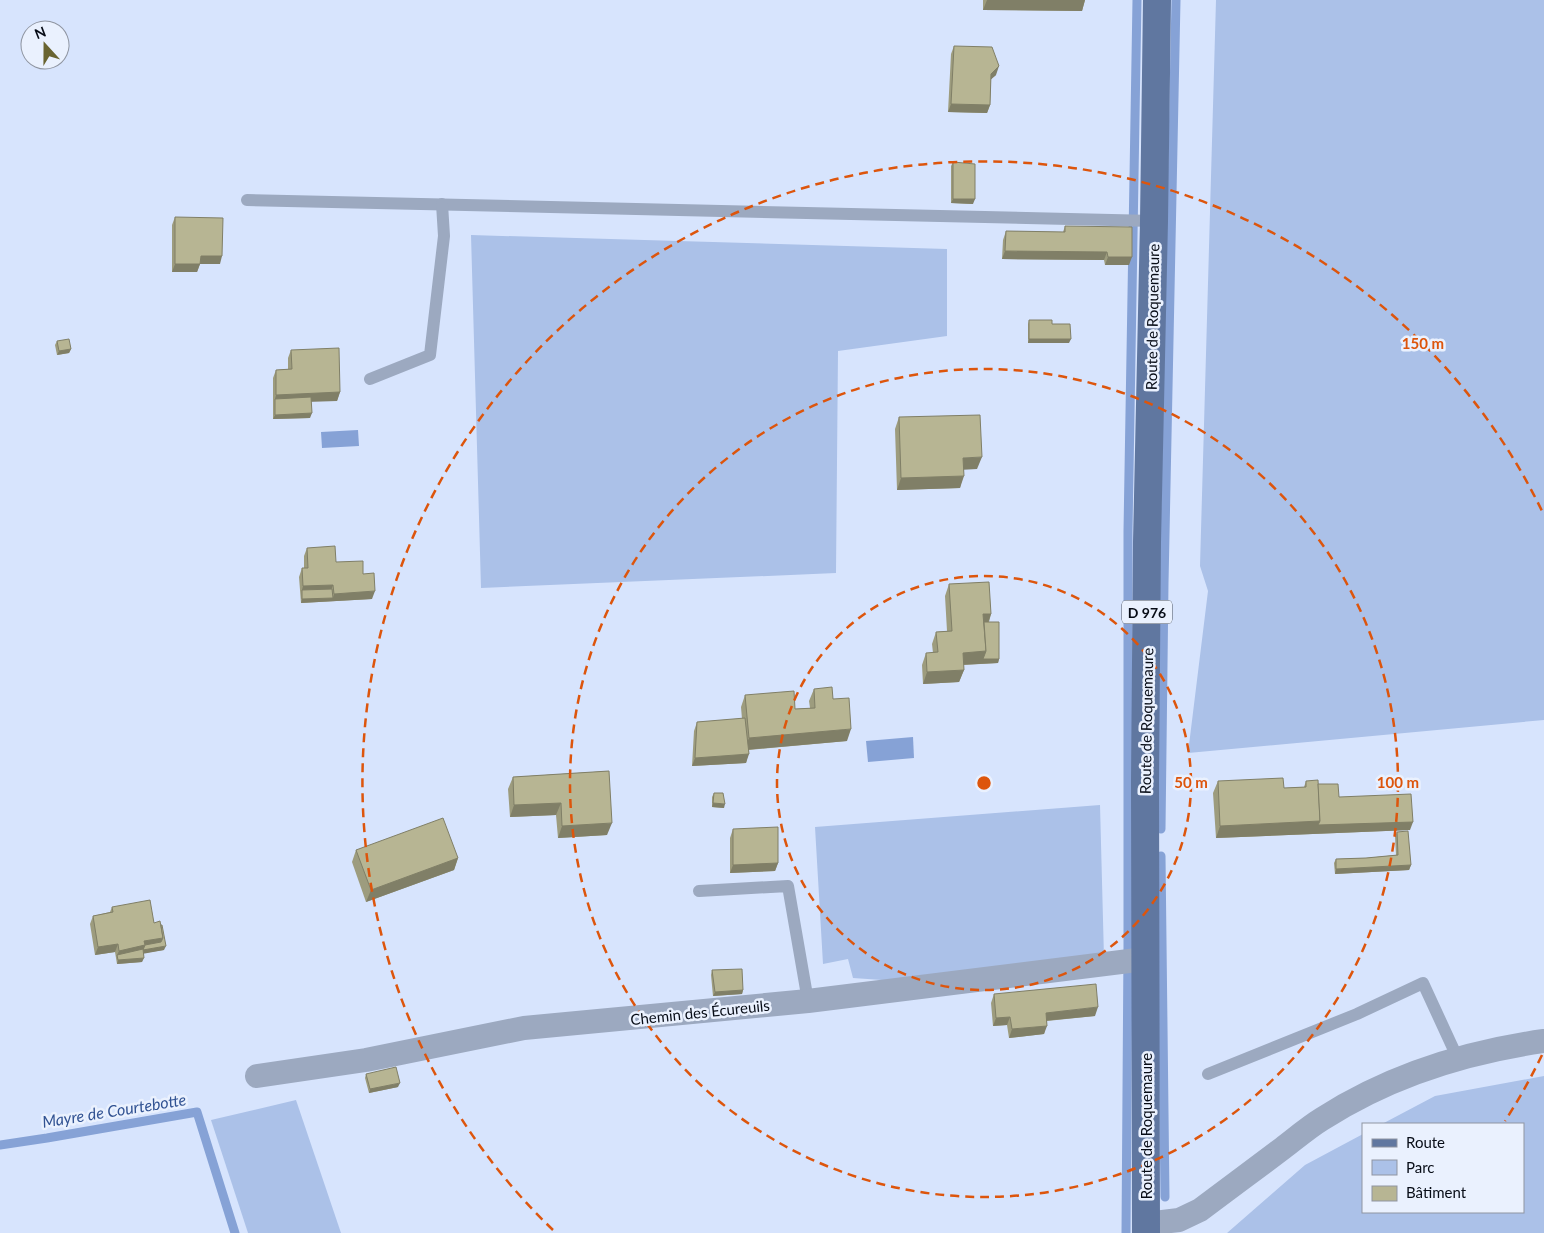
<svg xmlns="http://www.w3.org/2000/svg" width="1544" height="1233" font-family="Lato,sans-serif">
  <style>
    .green { fill: #abc1e8 }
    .water { fill: #86a2d6 }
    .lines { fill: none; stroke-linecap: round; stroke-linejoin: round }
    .stream { stroke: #86a2d6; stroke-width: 9 }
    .service { stroke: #9ca9c0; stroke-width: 12 }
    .minor { stroke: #9ca9c0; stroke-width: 24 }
    .primary { stroke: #6077a0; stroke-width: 28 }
    .wall { fill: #9d9c7e }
    .shaded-wall { fill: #807f67 }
    .building { fill: #b7b593; stroke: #807f67 }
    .ring { fill: none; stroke: #dd550c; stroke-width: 2.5; stroke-dasharray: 9 6 }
    .labels { text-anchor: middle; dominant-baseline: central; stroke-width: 5; stroke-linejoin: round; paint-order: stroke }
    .shield { fill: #eaf1fe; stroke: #4b515c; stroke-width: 1 }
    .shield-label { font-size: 14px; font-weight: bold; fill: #070c16 }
    .street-label { font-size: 15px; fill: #070c16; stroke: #eaf1fe }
    .water-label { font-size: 16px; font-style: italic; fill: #325393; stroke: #eaf1fe }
    .centre { fill: #dd550c; stroke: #eaf1fe; stroke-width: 2.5 }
    .ring-label { font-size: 15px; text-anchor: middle; font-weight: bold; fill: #dd550c; stroke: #eaf1fe; stroke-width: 5; stroke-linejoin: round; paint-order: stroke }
  </style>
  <rect width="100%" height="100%" fill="#d7e4fd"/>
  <g class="green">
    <polygon points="1216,0 1544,0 1544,720 1188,753 1208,591 1200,566"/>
    <polygon points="471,235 947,249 947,336 838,351 836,573 481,588"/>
    <polygon points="1100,805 1104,958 911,982 853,978 848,959 823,964 815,827"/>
    <polygon points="1544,1076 1544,1233 1227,1233 1305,1165 1363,1134 1363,1212 1523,1212 1523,1124 1382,1124 1435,1096"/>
    <polygon points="296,1100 341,1233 248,1233 211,1120"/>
  </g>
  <g class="water">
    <polygon points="358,430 359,446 322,448 321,432"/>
    <polygon points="913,737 914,758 868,762 866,741"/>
  </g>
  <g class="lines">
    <g class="stream">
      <polyline points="1161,829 1164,583 1176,0"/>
      <polyline points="1161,856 1165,1197"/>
      <polyline points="0,1145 47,1138 197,1112 235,1233"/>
      <polyline points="1126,1233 1128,947 1128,531 1137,0"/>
    </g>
    <g class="service">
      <polyline points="247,200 1154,221"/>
      <polyline points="370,379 430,355 444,236 442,204"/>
      <polyline points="699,891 788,886 808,1001"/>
      <polyline points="1208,1074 1357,1014 1423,983 1458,1059"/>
    </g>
    <g class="minor">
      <polyline points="257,1076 366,1060 524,1028 808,1001 1145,959"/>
      <path d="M1146,1224l33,-4 21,-10c28,-21 55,-41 83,-62 13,-10 26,-21 39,-29 67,-43 144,-67 222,-78"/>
    </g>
    <polyline class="primary" points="1146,1233 1145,782 1147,542 1154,221 1157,0"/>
  </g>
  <g class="wall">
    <polygon points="983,0 1085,0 1082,11 983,10"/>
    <polygon points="954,46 996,75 991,79 990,105 987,113 948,112 951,54"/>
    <polygon points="953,162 973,204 951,203 951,166"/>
    <polygon points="175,217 220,264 200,264 197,272 172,272 172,225"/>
    <polygon points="1065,226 1129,265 1105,265 1104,260 1002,259 1003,240 1006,231 1063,232"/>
    <polygon points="1029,320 1052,324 1069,343 1028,343 1028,324"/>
    <polygon points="57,341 71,349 69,353 57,355 55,345"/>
    <polygon points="291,350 340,392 337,401 311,401 310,418 273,419 273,378 276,370 288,369 288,358"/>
    <polygon points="899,417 977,469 964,469 960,488 897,490 895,429"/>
    <polygon points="307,548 336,562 363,574 372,599 301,603 299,577 302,568 304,568 304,556"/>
    <polygon points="949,584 991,614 989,622 999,659 998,663 963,665 964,670 959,682 923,684 922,665 926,653 933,653 932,644 936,632 947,631 945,596"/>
    <polygon points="814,689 833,699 847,741 749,750 746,763 692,766 694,731 697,722 742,719 741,707 745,695 795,709 810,708 809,701"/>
    <polygon points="609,771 607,835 558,838 556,815 510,817 508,789 513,777"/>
    <polygon points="1218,781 1284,788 1304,787 1306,781 1318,784 1339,797 1410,830 1216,838 1213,793"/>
    <polygon points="714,793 724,808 712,807 712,797"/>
    <polygon points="733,829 778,863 775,871 730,873 730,838"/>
    <polygon points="1397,832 1411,865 1409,870 1335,874 1334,863 1336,859 1366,858 1396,855 1395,836"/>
    <polygon points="356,850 458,858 454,870 366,902 352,862"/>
    <polygon points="112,907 154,923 164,950 144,953 142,962 117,964 115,952 95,955 90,924 93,916 110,912"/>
    <polygon points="712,970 743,990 742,994 713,996 711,975"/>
    <polygon points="994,994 1095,1016 1047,1021 1044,1034 1009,1038 1007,1025 993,1026 991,1003"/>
    <polygon points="366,1074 398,1087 369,1093 365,1078"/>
  </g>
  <g class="shaded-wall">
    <polygon points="987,0 1085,0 1082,11 983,10"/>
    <polygon points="999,66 996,75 988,82 991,74"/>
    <polygon points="951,104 990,105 987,113 948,112"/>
    <polygon points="953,199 975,199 973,204 951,203"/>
    <polygon points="1005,251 1107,252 1104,260 1002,259"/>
    <polygon points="201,256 222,256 220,264 200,264 197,272 172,272 175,264"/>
    <polygon points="1108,257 1132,257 1129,265 1105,265"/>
    <polygon points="1029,339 1071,339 1069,343 1028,343"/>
    <polygon points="71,349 69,353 57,355 59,351"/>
    <polygon points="340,392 337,401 275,403 275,399 276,395"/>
    <polygon points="312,413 310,418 273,419 275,415"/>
    <polygon points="982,457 977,469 959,470 963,458"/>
    <polygon points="964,476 960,488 897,490 901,478"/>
    <polygon points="333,585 330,593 302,590 303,586"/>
    <polygon points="375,591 372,599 301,603 302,599 333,598 334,594"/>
    <polygon points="983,614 991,614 987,626 981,626"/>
    <polygon points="986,651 999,659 998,663 958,665 963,653"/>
    <polygon points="964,670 959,682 923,684 927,672"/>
    <polygon points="851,729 847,741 744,750 749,738"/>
    <polygon points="749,754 746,763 692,766 695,758"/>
    <polygon points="561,803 556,815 510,817 514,805"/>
    <polygon points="713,803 725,804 724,808 712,807"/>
    <polygon points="1320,821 1413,822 1410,830 1216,838 1220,826"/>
    <polygon points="612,823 607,835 558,838 562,826"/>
    <polygon points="458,858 454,870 366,902 371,890"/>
    <polygon points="778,863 775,871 730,873 733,865"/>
    <polygon points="1411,865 1409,870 1335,874 1336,869"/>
    <polygon points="163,938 160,946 144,949 142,954 117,955 119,951 144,941"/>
    <polygon points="118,944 115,952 95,955 98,947"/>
    <polygon points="166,946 164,950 142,954 143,950"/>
    <polygon points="144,958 142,962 117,964 118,960"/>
    <polygon points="743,990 742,994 713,996 715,992"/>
    <polygon points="1098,1007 1095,1016 1043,1021 1046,1013"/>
    <polygon points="1010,1017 1007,1025 993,1026 996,1018"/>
    <polygon points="1047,1026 1044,1034 1009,1038 1012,1029"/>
    <polygon points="400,1083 398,1087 369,1093 370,1089"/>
  </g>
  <g class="building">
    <polygon points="954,46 992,47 999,66 991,74 990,105 951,104"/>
    <polygon points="953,162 975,164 975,199 953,199"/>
    <polygon points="175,217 223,218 222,256 201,256 200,264 175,264"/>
    <polygon points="1065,226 1132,227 1132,257 1108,257 1107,252 1005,251 1006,231 1065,232"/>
    <polygon points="1029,320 1052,320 1052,324 1070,324 1071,339 1029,339"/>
    <polygon points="69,339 71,349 59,351 57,341"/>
    <polygon points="339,348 340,392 276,395 276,370 292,369 291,350"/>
    <polygon points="311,397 312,413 275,415 275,399"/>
    <polygon points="980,415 982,457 963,458 964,476 901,478 899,417"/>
    <polygon points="335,546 336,562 363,561 363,574 374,573 375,591 334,594 333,585 303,586 302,568 308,568 307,548"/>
    <polygon points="989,582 991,614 983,614 986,651 963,653 964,670 927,672 926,653 938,652 936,632 952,631 949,584"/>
    <polygon points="332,589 333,598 302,599 302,590"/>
    <polygon points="984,622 999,622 999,659 983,659 986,651"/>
    <polygon points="832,687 833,699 849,698 851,729 749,738 745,695 794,691 795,709 815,708 814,689"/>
    <polygon points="745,718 749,754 695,758 697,722"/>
    <polygon points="609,771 612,823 562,826 561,803 514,805 513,777"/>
    <polygon points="1283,778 1284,788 1306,787 1306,781 1318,780 1320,821 1220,826 1218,781"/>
    <polygon points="1318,784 1338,784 1339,797 1411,794 1413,822 1318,825 1320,821"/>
    <polygon points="714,793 723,793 725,804 713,803"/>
    <polygon points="443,818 458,858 371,890 356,850"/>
    <polygon points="778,827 778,863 733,865 733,829"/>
    <polygon points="1408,831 1411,865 1336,869 1336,859 1366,858 1398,855 1397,832"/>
    <polygon points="150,900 154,923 160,921 163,938 144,941 145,945 119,951 118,944 98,947 93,916 113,912 112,907"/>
    <polygon points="161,925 162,925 166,946 143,950 145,945 161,942 163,938"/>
    <polygon points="143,949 144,958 118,960 117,955"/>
    <polygon points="742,969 743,990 715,992 712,970"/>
    <polygon points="1096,984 1098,1007 1046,1013 1047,1026 1012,1029 1010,1017 996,1018 994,994"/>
    <polygon points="396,1067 400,1083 370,1089 366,1074"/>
  </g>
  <g class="ring">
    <circle cx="984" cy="783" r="207"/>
    <circle cx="984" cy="783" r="414"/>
    <path d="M1542 1055A621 621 0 0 1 1505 1121M553 1230A621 621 0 1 1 1542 511"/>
  </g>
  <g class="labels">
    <rect class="shield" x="1122" y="600.5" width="50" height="23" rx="4"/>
    <g class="shield-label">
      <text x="1147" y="612">D 976</text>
    </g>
    <g class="street-label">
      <text transform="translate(1152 317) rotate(-89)">Route de Roquemaure</text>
      <text transform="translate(1146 721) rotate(-89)">Route de Roquemaure</text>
      <text transform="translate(700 1012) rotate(-6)">Chemin des Écureuils</text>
      <text transform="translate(1146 1126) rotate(-90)">Route de Roquemaure</text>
    </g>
    <g class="water-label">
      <text transform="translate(114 1110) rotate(-9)">Mayre de Courtebotte</text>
    </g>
  </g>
  <circle cx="984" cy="783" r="8" class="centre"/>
  <g class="ring-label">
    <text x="1423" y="349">150 m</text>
    <text x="1191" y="788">50 m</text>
    <text x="1398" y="788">100 m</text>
  </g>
  <rect x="1362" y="1123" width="162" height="90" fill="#eaf1fe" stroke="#8f95a1"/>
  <rect x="1372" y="1139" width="25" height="8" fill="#6077a0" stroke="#8f95a1"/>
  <text x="1406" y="1148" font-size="15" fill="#070c16">Route</text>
  <rect x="1372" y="1160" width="25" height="15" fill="#abc1e8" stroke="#8f95a1"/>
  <text x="1406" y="1173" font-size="15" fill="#070c16">Parc</text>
  <rect x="1372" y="1186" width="25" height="15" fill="#b7b593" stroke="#8f95a1"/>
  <text x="1406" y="1198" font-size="15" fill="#070c16">Bâtiment</text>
  <g transform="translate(45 45) rotate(339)"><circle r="24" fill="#eaf1fe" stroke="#8f95a1"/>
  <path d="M0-4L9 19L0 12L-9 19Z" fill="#696431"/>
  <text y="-8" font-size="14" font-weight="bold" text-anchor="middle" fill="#070c16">N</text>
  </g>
</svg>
